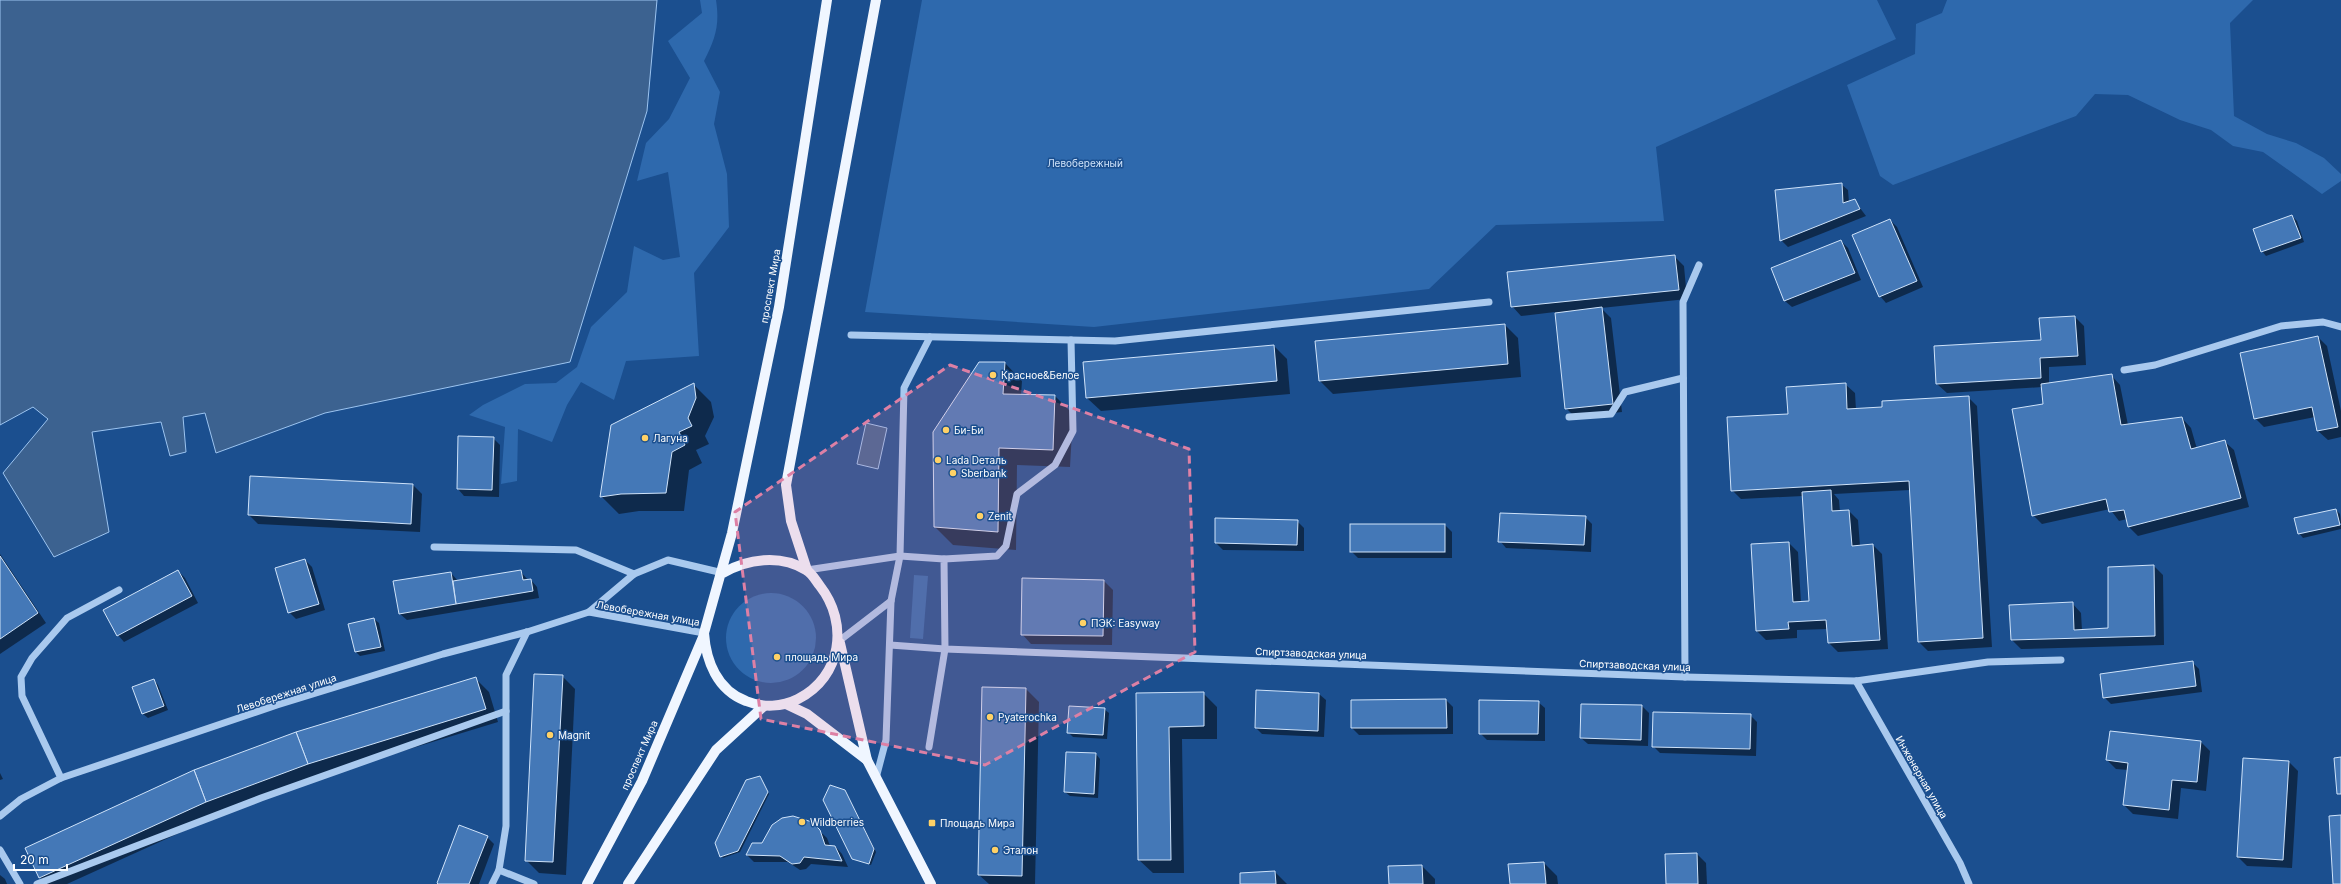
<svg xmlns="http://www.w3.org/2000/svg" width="2341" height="884" font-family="Inter,sans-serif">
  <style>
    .green { fill: #2e69ad }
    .water { fill: #3c6290; stroke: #9cc4f0 }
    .shadow { fill: #0007 }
    .building { fill: #4478b7; stroke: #cfe3fa }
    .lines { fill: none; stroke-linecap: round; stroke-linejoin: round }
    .minor { stroke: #a9c9ee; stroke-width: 7 }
    .major { stroke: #f0f6ff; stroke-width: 10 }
    .marked { fill: #dd80a5; fill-opacity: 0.2; stroke: #dd80a5; stroke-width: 3; stroke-dasharray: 8 5; stroke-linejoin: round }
    .poi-dot { fill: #ffd166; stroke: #1b4f8f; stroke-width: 1.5 }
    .labels { text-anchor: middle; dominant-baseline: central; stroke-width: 3; stroke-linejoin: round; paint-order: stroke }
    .park-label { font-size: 10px; fill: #cfe3fa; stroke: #1b4f8f }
    .street-label { font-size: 10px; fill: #fff; stroke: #1b4f8f }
    .poi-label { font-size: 10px; fill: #fff; stroke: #1b4f8f; text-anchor: start }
  </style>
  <rect width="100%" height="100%" fill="#1b4f8f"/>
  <g class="green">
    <path d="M700,0h16c4,26 -1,39 -12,61l16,31 -6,32 13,50 2,53 -35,46 5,83 -73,5 -12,39 -33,-18 -14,23 -15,37 -34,-13 -1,52 -16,3 4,-57 -36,-12 14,-10 42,-21 31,-1 21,-16 14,-40 36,-35 7,-46 29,14 17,-3 -12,-85 -31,9 9,-38 23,-24 21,-41 -22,-37 34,-28z"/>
    <polygon points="922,0 1877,0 1896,39 1656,147 1664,221 1496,225 1429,289 1094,327 865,312"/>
    <polygon points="1947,0 2253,0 2230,23 2234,116 2267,134 2296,143 2324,158 2341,174 2341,181 2322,194 2263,152 2233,146 2211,130 2180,120 2128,95 2095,94 2076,116 1893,185 1880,176 1847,85 1915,54 1916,24 1942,13"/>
    <polygon points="914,575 928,576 923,639 910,638"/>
    <circle cx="771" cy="638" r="45"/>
  </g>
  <g class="water">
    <polygon points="0,0 657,0 647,111 570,362 325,413 216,453 205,413 183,417 186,452 170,456 161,422 92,432 109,532 54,557 3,473 48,419 33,407 0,425"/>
    <polygon points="866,423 887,428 878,469 857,464"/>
  </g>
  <g class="shadow">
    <polygon points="1841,184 1848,190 1849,202 1854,200 1866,216 1788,247 1781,240"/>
    <polygon points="2292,216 2297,221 2304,242 2266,256 2262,251"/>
    <polygon points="1890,220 1897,227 1923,287 1886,303 1880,296"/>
    <polygon points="1841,241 1848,248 1861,280 1792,307 1785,301 1772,269"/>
    <polygon points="1675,257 1684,266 1687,299 1601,308 1611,318 1622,412 1575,417 1566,408 1555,312 1521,316 1512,306"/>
    <polygon points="2075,317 2084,326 2086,365 2049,367 2049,384 2111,375 2120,385 2128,425 2182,418 2191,428 2197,449 2224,441 2234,450 2249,507 2138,536 2129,527 2127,519 2119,521 2110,509 2042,524 2033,515 2044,405 2042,387 1947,393 1937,384 2042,341"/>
    <polygon points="1505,325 1518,338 1521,377 1333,394 1320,381"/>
    <polygon points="2318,337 2327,346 2341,411 2341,437 2328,440 2318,431 2315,417 2264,427 2255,418"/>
    <polygon points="1274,346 1287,359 1290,394 1101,411 1087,398"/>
    <polygon points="1005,363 1022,381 1021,395 1055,396 1073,414 1070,467 1017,465 1016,550 953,545 935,527"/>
    <polygon points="1845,384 1855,393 1856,410 1968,397 1977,406 1992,647 1928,651 1919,642 1910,490 1834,494 1839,500 1840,512 1849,511 1858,520 1860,546 1873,545 1882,554 1888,649 1838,652 1829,643 1828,629 1797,630 1797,638 1766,640 1757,631 1789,543 1798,552 1801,603 1810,602 1803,496 1741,499 1732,490 1789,415"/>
    <polygon points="694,385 711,402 714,417 705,436 709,444 696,450 702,463 689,470 684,511 639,511 619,514 601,496"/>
    <polygon points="493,438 500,445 499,497 464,496 458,489"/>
    <polygon points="413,485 422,494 420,532 258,524 249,515"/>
    <polygon points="2336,510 2340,514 2341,523 2301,532 2301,534 2341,525 2341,529 2303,538 2299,533"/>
    <polygon points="1585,517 1592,524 1591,552 1506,548 1500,541"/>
    <polygon points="1297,521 1304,528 1304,551 1223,550 1216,543"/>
    <polygon points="1445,525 1452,532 1452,558 1358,558 1351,551"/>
    <polygon points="0,554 46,623 0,654"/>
    <polygon points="305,560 312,567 325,610 296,619 289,612"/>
    <polygon points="2154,566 2163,575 2164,645 2021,649 2012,640 2072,603 2081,613 2082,630 2109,629"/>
    <polygon points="178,571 185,578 198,603 124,642 118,635"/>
    <polygon points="520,571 528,580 531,580 537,587 539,598 407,620 400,614 451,573 458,581"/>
    <polygon points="1023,579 1104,581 1113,590 1112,645 1031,644 1022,634"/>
    <polygon points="374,619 379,623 385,651 360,656 356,652 350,624"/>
    <polygon points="2192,662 2199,669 2202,692 2111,704 2104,697"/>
    <polygon points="562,676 575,689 566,875 539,873 526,860"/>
    <polygon points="476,679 489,692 498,722 321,776 219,815 67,884 46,884 40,877"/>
    <polygon points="154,680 158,685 168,710 148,718 143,714 133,688"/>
    <polygon points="1026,689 1039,702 1035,884 989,884 979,875"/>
    <polygon points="1203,693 1217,707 1217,739 1182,739 1184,873 1153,873 1139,860 1137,694"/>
    <polygon points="1319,694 1326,700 1324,737 1262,734 1256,728"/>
    <polygon points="1446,700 1453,707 1453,734 1359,735 1352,728"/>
    <polygon points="1538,702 1545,708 1545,741 1487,740 1480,733"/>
    <polygon points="1642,706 1649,713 1648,746 1588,744 1581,738"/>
    <polygon points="1104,709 1109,713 1107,739 1073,737 1068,732"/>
    <polygon points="1750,715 1757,722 1756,756 1660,753 1654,747"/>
    <polygon points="2201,742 2210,751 2206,791 2181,788 2178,819 2133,814 2124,805 2128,770 2116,769 2107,760"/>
    <polygon points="1067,753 1096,754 1100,759 1098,798 1070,796 1065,792"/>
    <polygon points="2289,762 2298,771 2292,868 2247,866 2238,857"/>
    <polygon points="0,773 3,779 0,780"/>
    <polygon points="761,779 769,794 740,852 723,858 721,856"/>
    <polygon points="845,790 876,852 871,865 852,858"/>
    <polygon points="811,823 827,838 830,846 835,846 842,854 848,867 811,864 806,869 800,870 788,862 754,862 747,855 753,844 762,844"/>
    <polygon points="487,837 494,844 479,884 439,884"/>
    <polygon points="1697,854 1706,863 1707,884 1667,884"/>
    <polygon points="1544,863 1557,876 1558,884 1511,884"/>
    <polygon points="1422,866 1435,879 1435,884 1390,884"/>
    <polygon points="1275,872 1287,884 1241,884"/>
    <polygon points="0,875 5,879 7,884 0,884"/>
  </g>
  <g class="building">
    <polygon points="1842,183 1843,203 1855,199 1860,209 1780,241 1775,190"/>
    <polygon points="2292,215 2301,238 2261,252 2253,229"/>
    <polygon points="1890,219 1917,281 1879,297 1852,235"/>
    <polygon points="1841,240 1855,273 1784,301 1771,268"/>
    <polygon points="1675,255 1679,290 1511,307 1507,272"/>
    <polygon points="1602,307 1613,404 1565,409 1555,313"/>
    <polygon points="2075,316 2078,356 2040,358 2041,378 1936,384 1934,346 2041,340 2039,318"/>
    <polygon points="1505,324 1508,364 1319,381 1315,341"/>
    <polygon points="2318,336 2338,427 2317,431 2312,407 2254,419 2240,353"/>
    <polygon points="1274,345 1277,381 1086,398 1083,362"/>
    <polygon points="979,362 1005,362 1003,394 1055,395 1053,450 999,448 998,532 934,527 933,432"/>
    <polygon points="2112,374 2121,425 2182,417 2191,449 2225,440 2241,498 2128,527 2124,510 2109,512 2106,499 2032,516 2012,409 2043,404 2041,384"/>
    <polygon points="694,383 696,398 688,418 692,426 679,432 685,445 672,452 666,493 621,494 600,497 611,425"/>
    <polygon points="1846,383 1847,409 1882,407 1882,401 1969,396 1983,638 1918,642 1909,481 1731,491 1727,417 1788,414 1786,387"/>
    <polygon points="458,436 494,437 492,490 457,489"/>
    <polygon points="250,476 413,484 411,524 248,515"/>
    <polygon points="1831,490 1832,511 1849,510 1852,546 1873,544 1880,640 1828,643 1826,620 1788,622 1789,629 1756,631 1751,544 1789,542 1793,602 1809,601 1802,492"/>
    <polygon points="2336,509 2340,525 2298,534 2294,518"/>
    <polygon points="1500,513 1586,516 1584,545 1498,542"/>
    <polygon points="1215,518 1298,520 1297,545 1215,543"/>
    <rect x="1350" y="524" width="95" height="28"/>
    <polygon points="0,556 38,613 0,639"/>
    <polygon points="305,559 319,604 288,613 275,568"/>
    <polygon points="2154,565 2155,636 2011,640 2009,605 2073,602 2074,630 2108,628 2108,567"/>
    <polygon points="178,570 192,596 117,636 103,610"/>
    <polygon points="521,570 523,580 531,579 533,591 456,604 453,581"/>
    <polygon points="451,572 456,604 399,614 393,581"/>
    <polygon points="1022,578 1104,580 1103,636 1021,635"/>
    <polygon points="374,618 381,647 355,652 348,624"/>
    <polygon points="2193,661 2196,686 2103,698 2100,674"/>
    <polygon points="534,674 563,675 553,862 525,861"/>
    <polygon points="476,677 486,709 308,764 296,732"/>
    <polygon points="154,679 164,706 142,714 132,687"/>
    <polygon points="982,687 1026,688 1022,876 978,875"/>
    <polygon points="1256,690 1319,693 1318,731 1255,728"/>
    <polygon points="1204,692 1204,726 1169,727 1171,860 1138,860 1136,693"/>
    <polygon points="1446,699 1447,728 1351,728 1351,700"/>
    <polygon points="1479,700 1539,701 1538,734 1479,734"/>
    <polygon points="1581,704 1642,705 1641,740 1580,738"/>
    <polygon points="1069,706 1105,708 1103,735 1067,733"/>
    <polygon points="1653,712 1751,714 1750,749 1652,747"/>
    <polygon points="2110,731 2201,741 2197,782 2172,780 2169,810 2123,805 2128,763 2106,760"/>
    <polygon points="296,732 308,764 206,802 194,770"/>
    <polygon points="1066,752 1096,753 1094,794 1064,792"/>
    <polygon points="2341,757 2341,794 2337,794 2334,758"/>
    <polygon points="2243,758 2289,761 2283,860 2237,857"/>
    <polygon points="194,770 206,802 39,878 25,848"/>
    <polygon points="760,776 768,792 738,851 720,857 715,843 746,780"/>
    <polygon points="830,785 845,790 874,849 869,864 852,859 823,800"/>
    <polygon points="2341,815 2341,884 2333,884 2329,816"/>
    <polygon points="793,816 812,822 820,830 825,845 835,846 842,861 804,857 800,863 792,864 780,856 746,855 752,843 762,843 772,825 782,818"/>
    <polygon points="459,825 488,836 469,884 438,884 437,883"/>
    <polygon points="1697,853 1698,884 1666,884 1665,854"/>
    <polygon points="1544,862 1546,884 1510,884 1508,864"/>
    <polygon points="1422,865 1423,884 1389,884 1388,866"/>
    <polygon points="1275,871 1276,884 1240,884 1240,873"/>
  </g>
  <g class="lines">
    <g class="minor">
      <polyline points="851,335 1115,341 1489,302"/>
      <polyline points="2124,370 2155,365 2281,326 2323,322 2341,327"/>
      <polyline points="1569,417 1611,414 1625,392 1683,378"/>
      <polyline points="434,547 576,550 634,574"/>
      <polyline points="944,559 997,556 1006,546 1017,494 1055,465 1073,431 1071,340"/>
      <polyline points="807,570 900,556 904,388 930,337"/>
      <polyline points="589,612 704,633"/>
      <polyline points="527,632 506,675 506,826 499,870 534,884"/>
      <polyline points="839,641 891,601"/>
      <polyline points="890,645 945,649 929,747"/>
      <polyline points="1685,677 1683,302 1699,265"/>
      <polyline points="1856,681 1960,863 1969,884"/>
      <polyline points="61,778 22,696 21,677 32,658 67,618 119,590"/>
      <polyline points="876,778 886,740 891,601 900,556 944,559 945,649 1685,677 1856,681 1988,662 2061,660"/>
      <polyline points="0,816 21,799 61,778 277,705 443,654 527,632 589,612 634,574 668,560 723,573"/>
      <polyline points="0,850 20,884"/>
      <polyline points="37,884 261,798 506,711"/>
      <polyline points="492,884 499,870"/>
    </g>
    <g class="major">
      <polyline points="807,570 791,521 786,485 876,0"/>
      <path d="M723,573c24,-14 57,-19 83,-3 6,3 10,11 14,16 29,37 22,91 -22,113 -16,8 -35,9 -52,2 -29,-11 -40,-40 -42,-68l28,-100 47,-226 48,-307"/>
      <polyline points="840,643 867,760 931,884"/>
      <polyline points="786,704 807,714 867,760"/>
      <polyline points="587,884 642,781 704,635"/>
      <polyline points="628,884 716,750 764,706"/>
    </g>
  </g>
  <path class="marked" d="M950,365l239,84 6,203 -210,113 -224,-46 -26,-207z"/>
  <g class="poi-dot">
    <circle cx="993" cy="375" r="4"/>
    <circle cx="946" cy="430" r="4"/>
    <circle cx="645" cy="438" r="4"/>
    <circle cx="938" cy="460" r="4"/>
    <circle cx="953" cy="473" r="4"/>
    <circle cx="980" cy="516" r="4"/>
    <circle cx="1083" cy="623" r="4"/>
    <circle cx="777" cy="657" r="4"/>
    <circle cx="990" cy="717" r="4"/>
    <circle cx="550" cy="735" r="4"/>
    <circle cx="802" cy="822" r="4"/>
    <rect x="928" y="819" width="8" height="8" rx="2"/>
    <circle cx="995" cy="850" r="4"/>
  </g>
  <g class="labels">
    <g class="park-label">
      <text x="1085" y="163">Левобережный</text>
    </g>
    <g class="street-label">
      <text transform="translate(770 286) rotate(-80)">проспект Мира</text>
      <text transform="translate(648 613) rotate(10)">Левобережная улица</text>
      <text transform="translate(1311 653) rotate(2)">Спиртзаводская улица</text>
      <text transform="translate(1635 665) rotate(2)">Спиртзаводская улица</text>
      <text transform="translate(286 693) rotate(-18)">Левобережная улица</text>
      <text transform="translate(639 755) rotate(-66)">проспект Мира</text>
      <text transform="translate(1922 777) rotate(60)">Инженерная улица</text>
    </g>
    <g class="poi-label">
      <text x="1001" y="375">Красное&amp;Белое</text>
      <text x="954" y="430">Би-Би</text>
      <text x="653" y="438">Лагуна</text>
      <text x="946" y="460">Lada Dеталь</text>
      <text x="961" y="473">Sberbank</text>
      <text x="988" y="516">Zenit</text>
      <text x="1091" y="623">ПЭК: Easyway</text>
      <text x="785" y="657">площадь Мира</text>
      <text x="998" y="717">Pyaterochka</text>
      <text x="558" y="735">Magnit</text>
      <text x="810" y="822">Wildberries</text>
      <text x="940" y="823">Площадь Мира</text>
      <text x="1003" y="850">Эталон</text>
    </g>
  </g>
  <path d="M14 864v6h53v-6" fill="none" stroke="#ffffff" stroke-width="2"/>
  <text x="20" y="864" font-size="12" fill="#ffffff" stroke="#1b4f8f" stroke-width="3" paint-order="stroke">20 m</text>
</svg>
